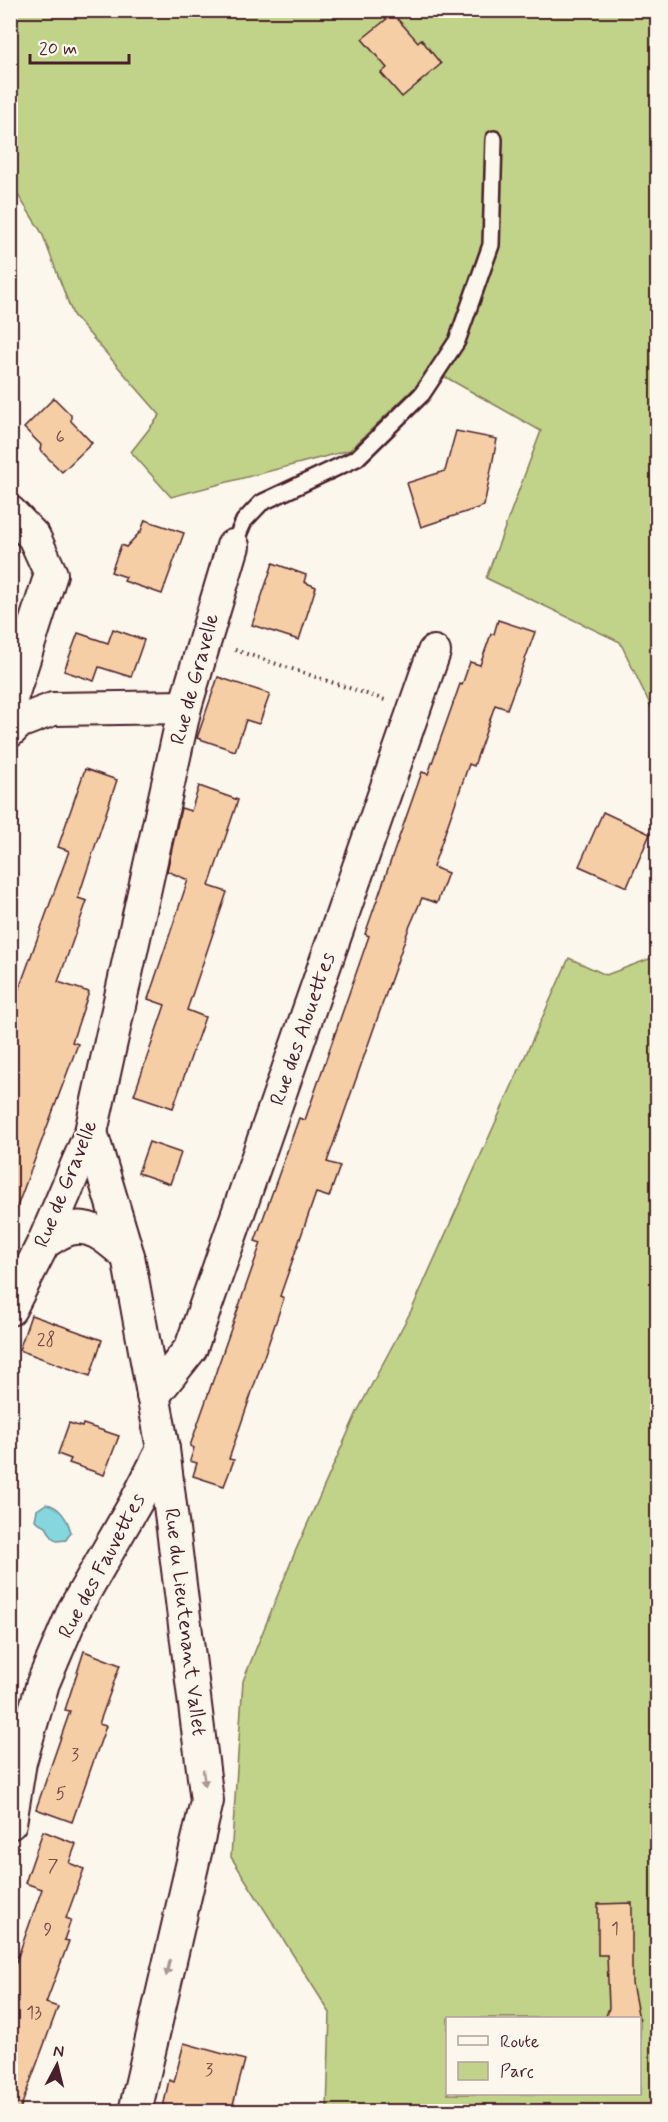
<svg xmlns="http://www.w3.org/2000/svg" width="668" height="2122" font-family="Mynerve,sans-serif">
  <style>
    .green { fill: #c0d388; stroke: #85795a; stroke-width: 1.5; fill-rule: evenodd }
    .water { fill: #85d6dd; stroke: #6d8d96; stroke-width: 1.5 }
    .building { fill: #f6cea5; stroke: #4a1f2b; stroke-width: 1.5 }
    .lines { fill: none; stroke-linecap: round; stroke-linejoin: round }
    .lane-casing { stroke: #4a1f2b; stroke-width: 20 }
    .street-casing { stroke: #4a1f2b; stroke-width: 36 }
    .path { stroke: #4a1f2b; stroke-width: 4; stroke-dasharray: 1.5 4.5; stroke-linecap: butt }
    .lane { stroke: #fbf7ec; stroke-width: 15 }
    .street { stroke: #fbf7ec; stroke-width: 32 }
    .oneway { fill: #ab9695 }
    .labels { text-anchor: middle; dominant-baseline: central; stroke-width: 4.5; stroke-linejoin: round; paint-order: stroke }
    .number-label { font-size: 18px; fill: #754b4a }
    .street-label { font-size: 21px; fill: #4a1f2b; stroke: #fbf7ec }
  </style>
  <rect width="100%" height="100%" fill="#fbf7ec"/>
  <filter id="ink" filterUnits="userSpaceOnUse"><feTurbulence type="fractalNoise" baseFrequency=".0167" numOctaves="2"/><feDisplacementMap in="SourceGraphic" scale="12" xChannelSelector="R" yChannelSelector="G"/><feConvolveMatrix kernelMatrix="1 2 1 2 8 2 1 2 1" color-interpolation-filters="sRGB"/></filter>
  <g filter="url(#ink)">
    <g class="green">
      <polygon points="11,11 657,11 657,719 620,642 486,578 541,431 433,370 350,450 171,497 131,452 160,415 73,315 42,233 11,184"/>
      <path d="M657,956v1155h-330l3,-98 -99,-156 12,-176 52,-129 62,-140 55,-103 157,-351 37,17zM448,2018h192v76h-192z"/>
    </g>
    <path class="water" d="M46,1504c13,1 22,16 25,28l-5,8 -9,1 -5,-4 -6,-10 -11,-7 2,-10z"/>
    <g class="building">
      <polygon points="393,14 418,42 421,39 441,64 402,97 381,73 387,68 362,39"/>
      <polygon points="54,398 71,415 71,421 92,443 62,472 40,450 41,445 24,428"/>
      <polygon points="456,431 497,439 484,506 421,527 407,483 445,471"/>
      <polygon points="145,520 184,533 162,594 124,581 126,577 111,572 121,545 126,547 141,531"/>
      <polygon points="273,563 306,575 304,582 316,587 299,640 252,625"/>
      <polygon points="498,620 535,632 518,679 507,709 495,705 474,766 469,764 433,867 448,873 437,903 422,898 409,928 327,1162 340,1166 329,1197 316,1193 280,1296 284,1298 229,1459 234,1460 224,1486 193,1476 197,1463 190,1461 194,1448 190,1446 261,1243 255,1241 299,1118 305,1120 369,936 365,934 422,772 428,774 460,684 462,685 470,662 480,665 491,634 494,634"/>
      <polygon points="113,629 144,640 131,677 99,667 94,681 64,671 78,633 108,643"/>
      <polygon points="218,677 270,694 259,724 246,720 235,751 197,738"/>
      <polygon points="85,769 117,780 78,898 87,901 58,982 89,992 72,1042 78,1044 14,1215 10,1215 10,986 19,989 69,851 58,847"/>
      <polygon points="199,786 238,800 209,886 227,892 187,1010 205,1017 173,1108 134,1095 165,1005 148,999 188,880 167,871 181,808 191,811"/>
      <polygon points="603,812 650,834 627,887 579,866"/>
      <polygon points="149,1142 181,1153 170,1184 138,1173"/>
      <polygon points="31,1315 102,1340 90,1376 19,1350"/>
      <polygon points="69,1423 82,1427 83,1424 119,1436 104,1475 69,1463 71,1459 58,1454"/>
      <polygon points="84,1651 120,1665 99,1724 106,1726 72,1822 36,1809 70,1711 65,1710"/>
      <polygon points="43,1831 76,1844 69,1863 84,1869 66,1918 71,1920 64,1940 69,1941 46,2003 58,2007 19,2112 10,2112 10,1979 42,1889 25,1883"/>
      <polygon points="632,1903 632,1983 639,2019 605,2019 609,2008 607,1955 598,1955 598,1904"/>
      <polygon points="184,2043 245,2060 231,2112 162,2112 169,2080 174,2082"/>
    </g>
    <g class="lines">
      <g class="lane-casing">
        <polyline id="lane" points="233,546 244,521 261,503 357,458 422,394 457,341 491,245 494,139"/>
      </g>
      <g class="street-casing">
        <g id="street">
          <polyline points="10,512 34,537 51,574 10,702"/>
          <polyline points="10,731 19,722 53,709 185,707"/>
          <polyline points="91,1132 128,1256 163,1449 207,1801 135,2112"/>
          <path d="M44,1242c8,-4 17,-11 26,-13 23,-7 42,14 58,27"/>
          <polyline points="10,1309 44,1242 91,1132 185,707 233,546"/>
          <polyline points="153,1396 191,1348 434,652"/>
          <polyline points="10,1823 20,1762 43,1683 74,1610 136,1502 163,1449"/>
        </g>
      </g>
      <polyline class="path" points="235,650 385,700"/>
      <use href="#lane" class="lane"/>
      <use href="#street" class="street"/>
    </g>
    <defs><path id="oneway-solid" d="M-6-.8H1V-3.2L6.5 0L1 3.2V.8H-6Z" transform="scale(1.5)"/></defs>
    <g class="oneway">
      <use href="#oneway-solid" transform="translate(204 1778) rotate(83)"/>
      <use href="#oneway-solid" transform="translate(168 1968) rotate(103)"/>
    </g>
  </g>
  <g class="labels">
    <g class="number-label">
      <text x="60" y="437">6</text>
      <text x="46" y="1340">28</text>
      <text x="75" y="1755">3</text>
      <text x="61" y="1794">5</text>
      <text x="53" y="1866">7</text>
      <text x="615" y="1929">1</text>
      <text x="48" y="1930">9</text>
      <text x="34" y="2013">13</text>
      <text x="209" y="2070">3</text>
    </g>
    <g class="street-label">
      <text transform="translate(195 679) rotate(-75)">Rue de Gravelle</text>
      <text transform="translate(303 1029) rotate(-71)">Rue des Alouettes</text>
      <text transform="translate(66 1184) rotate(-68)">Rue de Gravelle</text>
      <text transform="translate(102 1566) rotate(-62)">Rue des Fauvettes</text>
      <text transform="translate(185 1622) rotate(83)">Rue du Lieutenant Vallet</text>
    </g>
  </g>
  <rect width="668" height="2122" fill="none" stroke="#fbf7ec" stroke-width="36"/>
  <rect x="18" y="18" width="632" height="2086" fill="none" stroke="#4a1f2b" stroke-width="2" filter="url(#ink)"/>
  <rect x="446" y="2017" width="195" height="78" fill="#fbf7ec" stroke="#b4a19f" stroke-width="1.5"/>
  <rect x="458" y="2036" width="30" height="9" fill="#fbf7ec" stroke="#b4a19f" stroke-width="1.5"/>
  <text x="500" y="2047" font-size="18" fill="#4a1f2b">Route</text>
  <rect x="458" y="2062" width="30" height="18" fill="#c0d388" stroke="#b4a19f" stroke-width="1.5"/>
  <text x="500" y="2077" font-size="18" fill="#4a1f2b">Parc</text>
  <g transform="translate(57 2065) rotate(7)" stroke="#fbf7ec" stroke-width="4.5" paint-order="stroke">
  <path d="M0-4.5L10 22L0 15L-10 22Z" fill="#4a1f2b"/>
  <text y="-9" font-size="16" font-weight="bold" text-anchor="middle" fill="#4a1f2b">N</text>
  </g>
  <path d="M30 54v9h99v-9" fill="none" stroke="#4a1f2b" stroke-width="3"/>
  <text x="39" y="54" font-size="18" fill="#4a1f2b" stroke="#fbf7ec" stroke-width="4.5" paint-order="stroke">20 m</text>
</svg>
